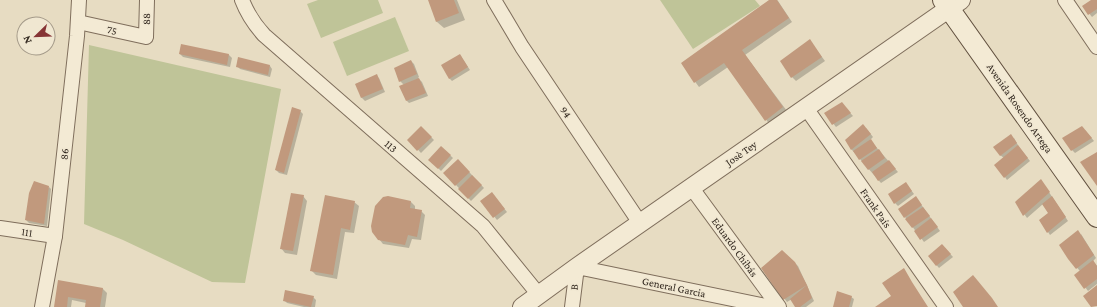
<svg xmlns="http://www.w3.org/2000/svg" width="1097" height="307" font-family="'Crimson Pro',serif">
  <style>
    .green { fill: #bfc498 }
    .shadow { fill: #0003 }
    .building { fill: #c1997d }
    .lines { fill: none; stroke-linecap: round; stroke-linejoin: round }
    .minor-casing { stroke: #7f6e5c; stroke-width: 16 }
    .tertiary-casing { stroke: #7f6e5c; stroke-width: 20 }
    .secondary-casing { stroke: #61503f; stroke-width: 22 }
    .minor { stroke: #f3ead4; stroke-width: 14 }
    .tertiary { stroke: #f3ead4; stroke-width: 18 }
    .secondary { stroke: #f3ead4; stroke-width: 20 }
    .labels { text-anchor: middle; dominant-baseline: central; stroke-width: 3; stroke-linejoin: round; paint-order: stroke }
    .street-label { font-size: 11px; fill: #31271e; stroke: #f0e7d1 }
  </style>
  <rect width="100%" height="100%" fill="#e7dcc2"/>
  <g class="green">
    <polygon points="318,0 378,0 383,13 321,38 307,4"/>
    <polygon points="660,0 755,0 760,6 693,49"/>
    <polygon points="395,17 409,51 347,76 333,42"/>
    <polygon points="89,45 281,89 245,283 212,282 123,240 84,224"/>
  </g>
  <g class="shadow">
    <polygon points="429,0 457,0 465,20 444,28 437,22"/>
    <polygon points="770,0 777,0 778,1 792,22 745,55 787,111 770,125 728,67 699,87 682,64"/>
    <polygon points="1092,0 1097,0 1097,13 1092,17 1083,6"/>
    <polygon points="810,41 825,61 796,81 792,77"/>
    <polygon points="182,45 229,55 232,58 230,67 183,57 180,54"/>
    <polygon points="460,55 470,70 452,81 449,78"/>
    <polygon points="411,61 414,64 419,77 418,78 422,82 428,96 409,103 407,101 404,85 400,81"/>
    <polygon points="237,66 270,66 272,69 270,77 240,69"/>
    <polygon points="376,76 379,78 385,92 365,101 362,98 356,84"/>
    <polygon points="844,106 853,116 836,127 825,113"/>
    <polygon points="300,111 303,114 287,175 279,173 276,170"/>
    <polygon points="421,127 434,140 421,153 409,140"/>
    <polygon points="866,128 873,137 870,140 898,172 881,183 852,150 846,140"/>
    <polygon points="1085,130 1094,141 1075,153 1072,150"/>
    <polygon points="1014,138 1019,147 1030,161 1007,180 1005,177 1004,158 1000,155"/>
    <polygon points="441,147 453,158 441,171 430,160"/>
    <polygon points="458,160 484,188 471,201 456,185"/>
    <polygon points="1041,180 1068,221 1050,235 1048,232 1049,213 1043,204 1027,218 1016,202"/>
    <polygon points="908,186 914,194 898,206 895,203"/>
    <polygon points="49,187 51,189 47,226 29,223 26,220"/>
    <polygon points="303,196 307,201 297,255 285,253 281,248"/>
    <polygon points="494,196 507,212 497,220 482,201"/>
    <polygon points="388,197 411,202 415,206 415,210 421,211 425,215 421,240 412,239 409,248 383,244 379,239"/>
    <polygon points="918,200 940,231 924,242 905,217"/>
    <polygon points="354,202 359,206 354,233 345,232 337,279 316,275 311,270"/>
    <polygon points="1081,234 1096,258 1093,261 1097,266 1097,284 1088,291 1076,275 1080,271 1068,258"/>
    <polygon points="945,248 953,257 939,268 929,256"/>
    <polygon points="782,251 798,266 814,301 806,307 796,307 792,299 787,302 762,268"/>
    <polygon points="59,281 103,289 107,293 105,307 86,307 86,303 72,300 71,307 55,307"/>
    <polygon points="313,297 316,300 315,307 304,307 287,303 284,300"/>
    <polygon points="851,297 854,299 852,307 834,307"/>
  </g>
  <g class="building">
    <polygon points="428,0 454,0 459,13 436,22"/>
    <polygon points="769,0 777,0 789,18 742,50 783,107 765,121 724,63 694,83 681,63"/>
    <polygon points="1091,0 1097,0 1097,9 1088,15 1082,6"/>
    <polygon points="810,39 822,57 791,78 780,61"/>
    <polygon points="181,44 229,54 227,65 179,54"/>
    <polygon points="460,54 468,67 449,79 441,65"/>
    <polygon points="238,57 270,65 268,75 236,67"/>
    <polygon points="411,60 417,74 399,82 394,68"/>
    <polygon points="377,74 383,89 361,98 355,84"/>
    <polygon points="419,78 426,93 406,101 399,86"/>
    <polygon points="842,102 851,113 832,125 824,113"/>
    <polygon points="292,107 301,110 284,173 275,170"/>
    <polygon points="863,124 871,134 851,150 845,140"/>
    <polygon points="421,126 432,137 417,151 407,140"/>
    <polygon points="1082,126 1092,138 1071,151 1062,138"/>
    <polygon points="1011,134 1017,143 1000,156 993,147"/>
    <polygon points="871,139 877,148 859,160 853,151"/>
    <polygon points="1018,145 1028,158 1004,178 994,165"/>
    <polygon points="441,146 451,155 438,169 428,160"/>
    <polygon points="879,149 885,158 868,170 861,161"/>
    <polygon points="1097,152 1097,186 1080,162"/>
    <polygon points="458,159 470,172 455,186 443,173"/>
    <polygon points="889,160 896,169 878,181 872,172"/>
    <polygon points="472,175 482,185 468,199 458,189"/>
    <polygon points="1041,179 1050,192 1023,216 1015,202"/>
    <polygon points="34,181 49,186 44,224 25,220 29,193"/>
    <polygon points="906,182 912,191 894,204 888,194"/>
    <polygon points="492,192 505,209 493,218 480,201"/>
    <polygon points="291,193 304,195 293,251 280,249"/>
    <polygon points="325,195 355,201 350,230 341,228 333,275 310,271"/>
    <polygon points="388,196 411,201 410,208 422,210 417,237 408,235 405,245 378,240 372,232 371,226 375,206 383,197"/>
    <polygon points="916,196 922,205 904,218 898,209"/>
    <polygon points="1052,196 1066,217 1047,233 1039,220 1048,213 1042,204"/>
    <polygon points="923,207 930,216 912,228 905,219"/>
    <polygon points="931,218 938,227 920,240 914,231"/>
    <polygon points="1078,230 1094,255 1076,269 1068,259 1059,245"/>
    <polygon points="942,244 951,254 936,266 928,256"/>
    <polygon points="782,250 795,262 807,285 812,298 800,307 795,307 790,299 807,285 783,300 761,268"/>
    <polygon points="1093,260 1097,266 1097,279 1084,289 1074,275"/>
    <polygon points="904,268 912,282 928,307 875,307 891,296 882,283"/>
    <polygon points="973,275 992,298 998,307 963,307 953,292"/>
    <polygon points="58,280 103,288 100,307 85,307 86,300 68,297 67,307 54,307"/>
    <polygon points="1097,285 1097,306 1091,307 1083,296"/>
    <polygon points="285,290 314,296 311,307 283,301"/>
    <polygon points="837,291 852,296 849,307 833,307"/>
  </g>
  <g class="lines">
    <g class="minor-casing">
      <g id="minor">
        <path d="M242,0c5,13 12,24 22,35l219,191 56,69"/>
        <polyline points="494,0 522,47 640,223"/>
        <polyline points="1065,0 1097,47"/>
        <polyline points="78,22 146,37 147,0"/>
        <polyline points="806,108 946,307"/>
        <polyline points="691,187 779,307"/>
        <polyline points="0,228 55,236"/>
        <polyline points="42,307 55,236 77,36 79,0"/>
        <polyline points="572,307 577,267 771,307"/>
      </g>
    </g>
    <g class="tertiary-casing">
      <polyline id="tertiary" points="522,307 577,267 961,0"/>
    </g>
    <g class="secondary-casing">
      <polyline id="secondary" points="943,0 1097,217"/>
    </g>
    <use href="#minor" class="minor"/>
    <use href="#tertiary" class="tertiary"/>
    <use href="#secondary" class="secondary"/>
  </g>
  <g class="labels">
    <g class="street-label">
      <text transform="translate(146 19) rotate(-89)">88</text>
      <text transform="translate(112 30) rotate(12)">75</text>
      <text transform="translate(1020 108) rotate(55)">Avenida Rosendo Artega</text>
      <text transform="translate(566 112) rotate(56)">94</text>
      <text transform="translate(391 146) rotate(41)">113</text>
      <text transform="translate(741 153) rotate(-35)">Josè Tey</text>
      <text transform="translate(64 154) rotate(-84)">86</text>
      <text transform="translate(876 208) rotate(55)">Frank País</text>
      <text transform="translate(27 232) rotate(9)">111</text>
      <text transform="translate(735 247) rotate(54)">Eduardo Chibás</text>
      <text transform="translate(574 287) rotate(-83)">B</text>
      <text transform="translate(674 287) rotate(12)">General Garcia</text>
    </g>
  </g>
  <g transform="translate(36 36) rotate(247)"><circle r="19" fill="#f0e7d1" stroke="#a49a89"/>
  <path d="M0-3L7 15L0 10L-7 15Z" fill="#863435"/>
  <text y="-6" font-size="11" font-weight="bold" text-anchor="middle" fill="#31271e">N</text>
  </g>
</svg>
